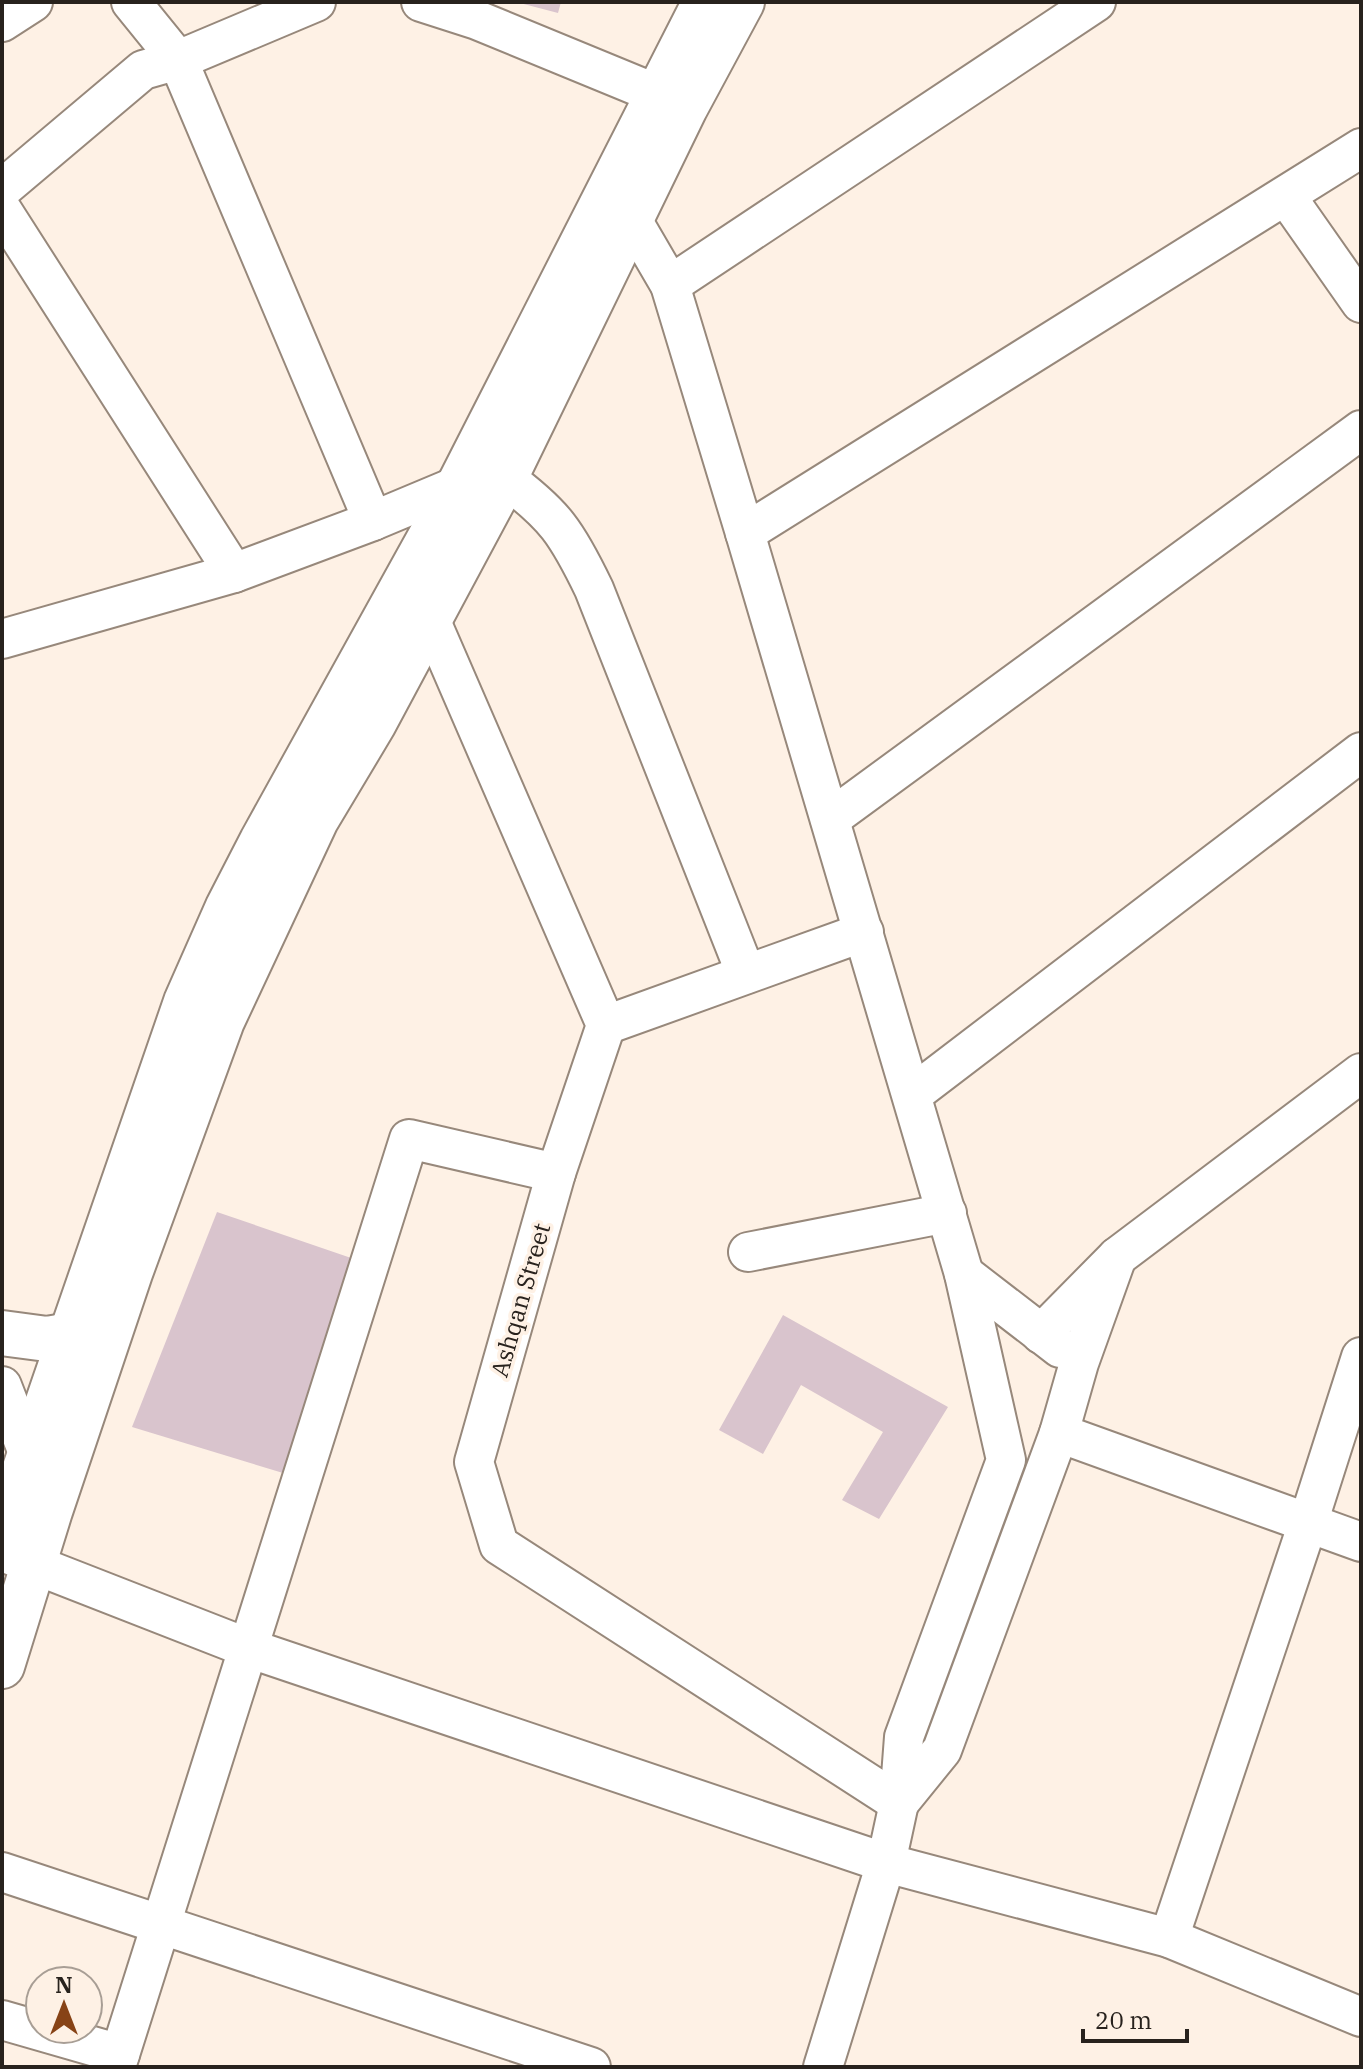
<svg xmlns="http://www.w3.org/2000/svg" width="1363" height="2069" font-family="'IBM Plex Serif',serif">
  <style>
    .building { fill: #d9c4cd }
    .lines { fill: none; stroke-linecap: round; stroke-linejoin: round }
    .minor-casing { stroke: #97887b; stroke-width: 42 }
    .tertiary-casing { stroke: #97887b; stroke-width: 48 }
    .minor { stroke: #fff; stroke-width: 38 }
    .tertiary { stroke: #fff; stroke-width: 44 }
    .labels { text-anchor: middle; dominant-baseline: central; stroke-width: 7; stroke-linejoin: round; paint-order: stroke }
    .street-label { font-size: 24px; fill: #28221d; stroke: #fef1e5 }
  </style>
  <rect width="100%" height="100%" fill="#fef1e5"/>
  <g class="building">
    <polygon points="516,2 561,2 558,13"/>
    <polygon points="217,1212 357,1260 283,1473 132,1427"/>
    <polygon points="783,1315 948,1407 879,1519 842,1500 883,1432 801,1385 763,1454 719,1430"/>
  </g>
  <g class="lines">
    <g class="minor-casing">
      <g id="minor">
        <polyline points="131,2 178,60 373,521"/>
        <polyline points="421,2 477,20 657,94"/>
        <polyline points="2,22 33,2"/>
        <polyline points="2,189 143,70 178,60 316,2"/>
        <polyline points="1286,196 1361,303"/>
        <polyline points="2,210 234,573"/>
        <polyline points="631,218 670,285 745,533 964,1274 1006,1460 904,1737 899,1803 886,1863 823,2067"/>
        <polyline points="670,285 1096,2"/>
        <path d="M505,478c50,37 62,55 89,111l152,385"/>
        <polyline points="745,533 1361,148"/>
        <polyline points="430,619 606,1025 556,1173 474,1462 499,1545 899,1803"/>
        <polyline points="2,639 234,573 373,521 459,485"/>
        <polyline points="830,819 1361,430"/>
        <polyline points="606,1025 864,932"/>
        <polyline points="913,1094 1361,752"/>
        <polyline points="748,1252 947,1213"/>
        <polyline points="964,1274 1060,1348"/>
        <polyline points="1041,1334 1117,1257 1361,1073"/>
        <polyline points="2,1386 35,1471"/>
        <polyline points="1059,1433 1361,1542"/>
        <polyline points="2,1552 248,1648 886,1863 1169,1938 1361,2017"/>
        <polyline points="899,1803 942,1750 1059,1433 1079,1363 1117,1257"/>
        <polyline points="2,1872 591,2067"/>
        <polyline points="1169,1938 1308,1523 1361,1357"/>
        <polyline points="2,2020 120,2054"/>
        <polyline points="116,2067 409,1139 556,1173"/>
      </g>
    </g>
    <g class="tertiary-casing">
      <g id="tertiary">
        <polyline points="2,1333 47,1339 71,1335"/>
        <polyline points="2,1535 186,1002 228,907 262,841 459,485 705,2"/>
        <polyline points="2,1666 50,1511 130,1273 222,1021 316,820 374,723 505,478 685,108 742,2"/>
      </g>
    </g>
    <use href="#minor" class="minor"/>
    <use href="#tertiary" class="tertiary"/>
  </g>
  <g class="labels">
    <g class="street-label">
      <text transform="translate(520 1300) rotate(-74)">Ashqan Street</text>
    </g>
  </g>
  <rect width="1363" height="2069" fill="none" stroke="#28221d" stroke-width="8"/>
  <g transform="translate(64 2005)"><circle r="38" fill="#fef1e5" stroke="#a89e95" stroke-width="2"/>
  <path d="M0-6L14 30L0 20L-14 30Z" fill="#874316"/>
  <text y="-12" font-size="22" font-weight="bold" text-anchor="middle" fill="#28221d">N</text>
  </g>
  <path d="M1083 2029v12h104v-12" fill="none" stroke="#28221d" stroke-width="4"/>
  <text x="1095" y="2029" font-size="24" fill="#28221d" stroke="#fef1e5" stroke-width="6" paint-order="stroke">20 m</text>
</svg>
